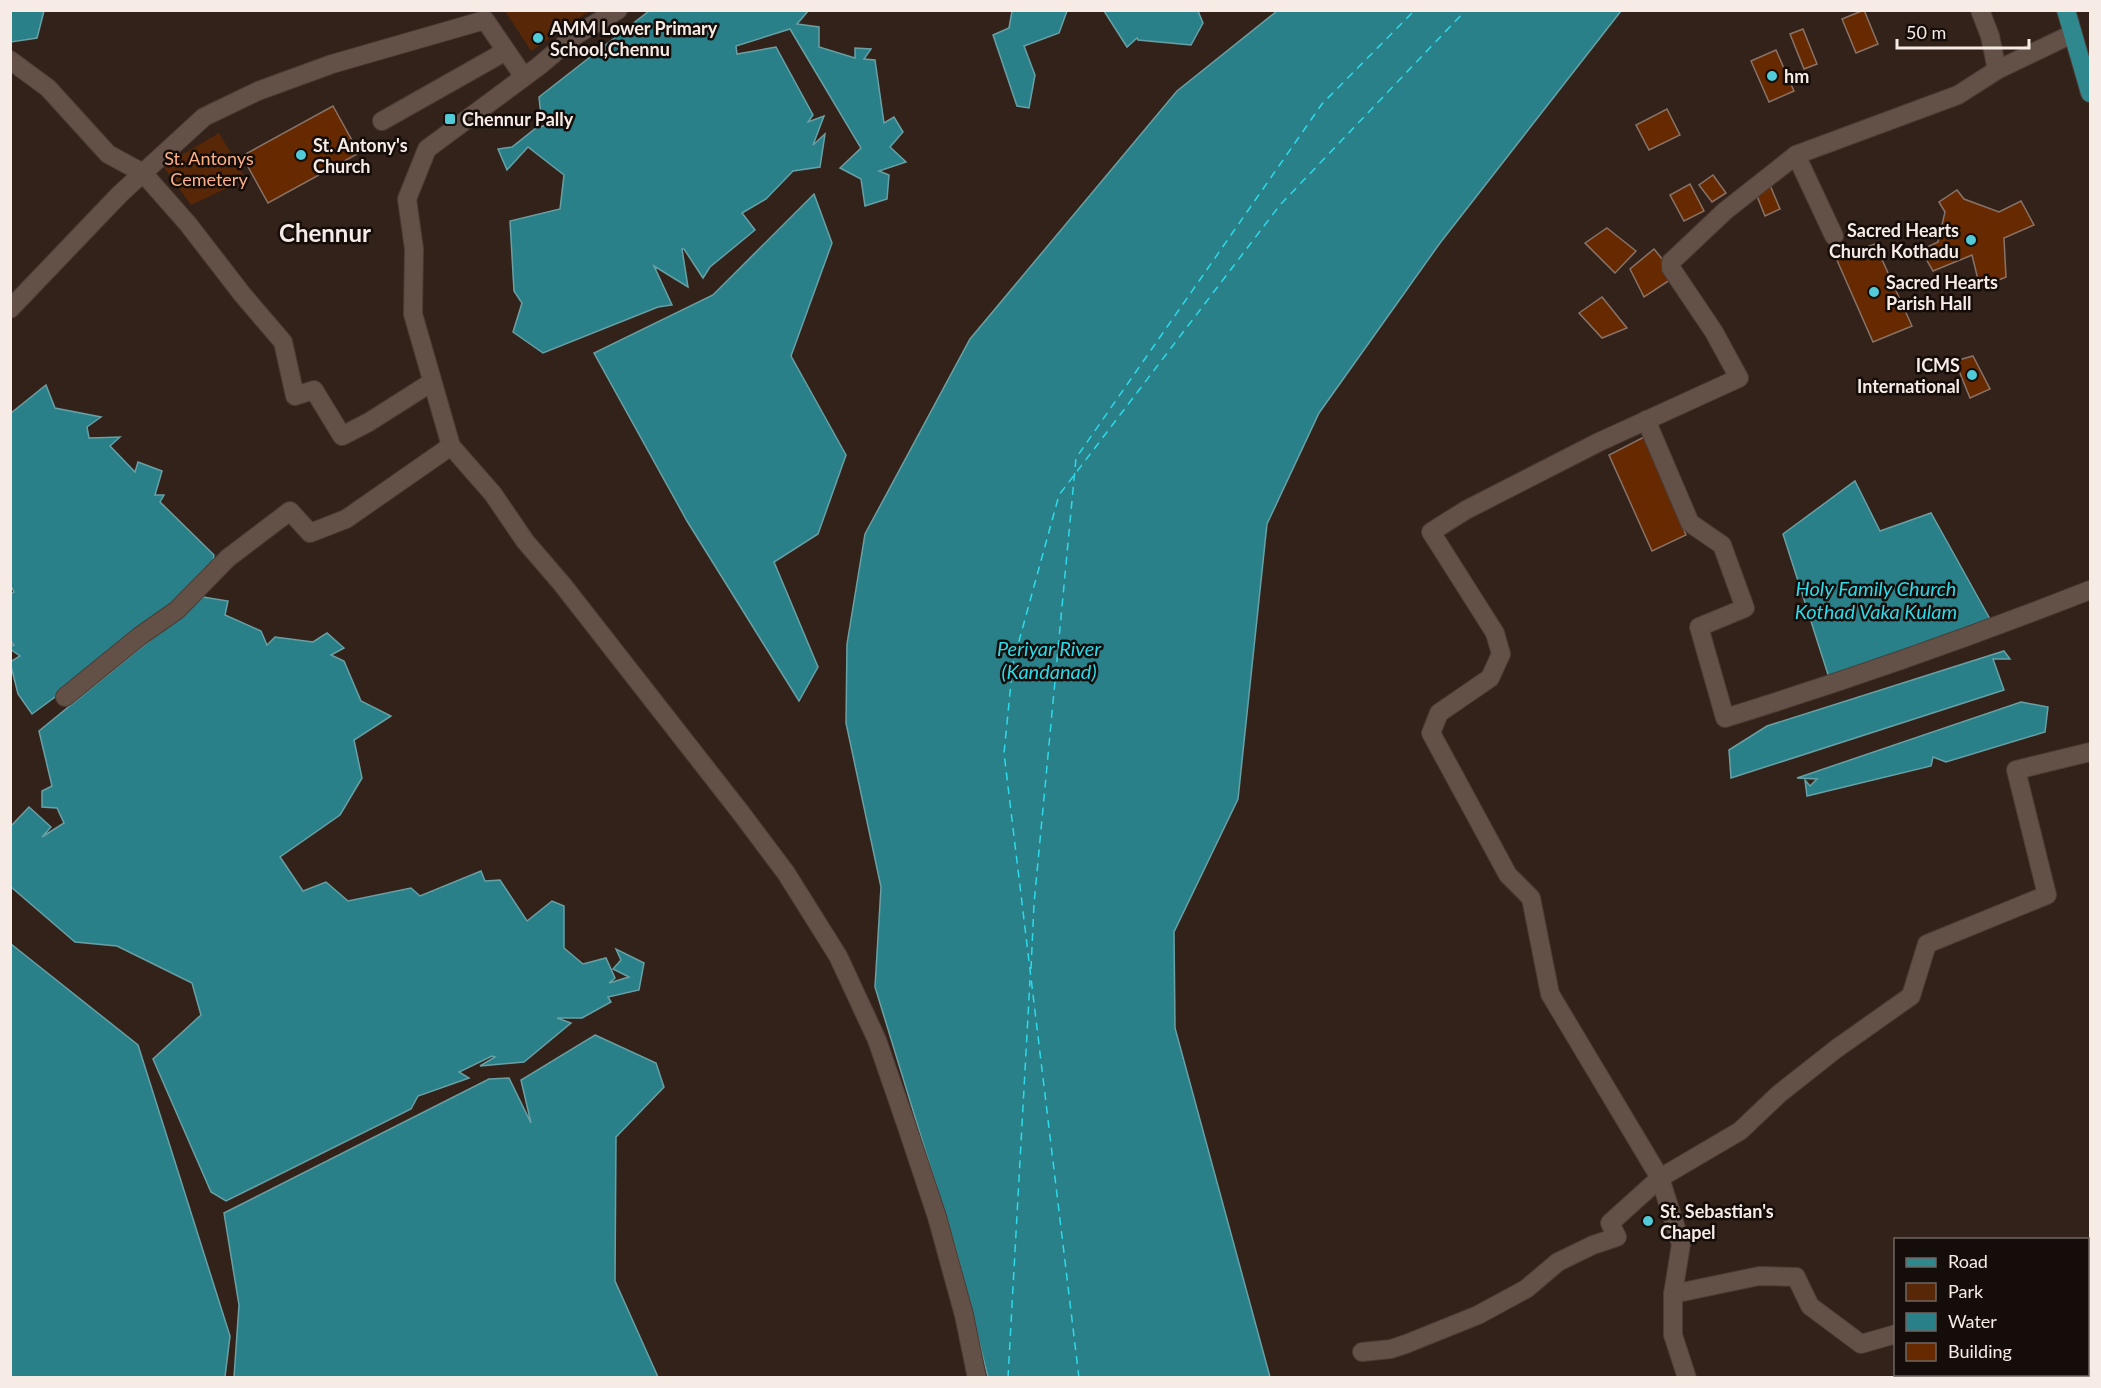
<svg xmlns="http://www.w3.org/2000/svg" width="2101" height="1388" font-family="Lato,sans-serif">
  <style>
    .green { fill: #572708 }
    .water { fill: #2a8089; stroke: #68a0a5; stroke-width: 1.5 }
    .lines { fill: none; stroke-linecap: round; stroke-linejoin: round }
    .ferry { stroke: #2ed9e9; stroke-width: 1.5; stroke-dasharray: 8 6; stroke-linecap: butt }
    .building { fill: #672a00; stroke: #887369; stroke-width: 1.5 }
    .minor-casing { stroke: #4b3c36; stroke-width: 20 }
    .major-casing { stroke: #4b3c36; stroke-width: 20 }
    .minor { stroke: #635046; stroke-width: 18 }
    .major { stroke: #2f888d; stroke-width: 18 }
    .poi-dot { fill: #52cbd8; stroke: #150d09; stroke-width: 2 }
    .labels { text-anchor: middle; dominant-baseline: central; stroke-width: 5; stroke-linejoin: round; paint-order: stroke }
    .poi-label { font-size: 18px; font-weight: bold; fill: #f7ebe5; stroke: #150d09; text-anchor: start }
    .park-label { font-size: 18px; fill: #fcb088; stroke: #150d09 }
    .water-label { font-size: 20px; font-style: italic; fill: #2ed9e9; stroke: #150d09 }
    .district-label { font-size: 24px; font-weight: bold; fill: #f7ebe5; stroke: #150d09 }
  </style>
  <rect width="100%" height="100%" fill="#332219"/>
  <g class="green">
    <polygon points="589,11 531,51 505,11 589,10"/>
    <polygon points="219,133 246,179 191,205 163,166"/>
  </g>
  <g class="water">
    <polygon points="11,10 44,11 37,38 11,42"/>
    <polygon points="809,10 797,24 819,27 819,47 855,58 855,48 871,49 864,59 875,60 884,123 894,117 903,132 890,147 906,162 879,171 889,175 887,199 865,206 861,179 840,168 861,148 790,29 736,46 737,54 776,47 813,115 808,122 824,116 813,145 825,134 820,167 793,171 766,199 742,213 755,230 710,267 703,278 684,249 682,249 688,287 654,266 672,305 658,307 543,353 513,332 522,303 514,291 510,221 560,209 564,175 528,147 507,170 498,149 512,147 536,128 558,122 541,116 539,97 649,11"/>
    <polygon points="1012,11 1067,11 1059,33 1024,46 1035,75 1029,108 1017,106 993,35 1009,28"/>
    <polygon points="1104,11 1198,11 1203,23 1191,45 1138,40 1137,38 1127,47"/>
    <polygon points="1277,11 1621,11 1440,243 1319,413 1267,524 1238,799 1174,932 1175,1028 1270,1377 988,1377 955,1247 875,987 881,887 846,723 847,644 865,534 970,339 1177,91"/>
    <polygon points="814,194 832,243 791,356 846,455 818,534 774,562 818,667 799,701 687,521 594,353 713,295"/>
    <polygon points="46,385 55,408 101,417 87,427 89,438 120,437 110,446 135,472 138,462 162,471 155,495 164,495 160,502 214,555 212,569 108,658 32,714 18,694 10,662 20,656 10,649 11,646 14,645 11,641 11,594 14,592 10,584 11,413"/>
    <polygon points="1855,481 1880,531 1931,513 1995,628 1833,690 1783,534"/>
    <polygon points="203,597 228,601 225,615 261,631 267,645 275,637 313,642 327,633 344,648 331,655 344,661 361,701 391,716 354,740 362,778 340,815 280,857 303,891 326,882 348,901 411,888 420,896 481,871 485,881 500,880 527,921 552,901 564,906 564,948 583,964 606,958 615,978 609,983 629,977 613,969 621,960 616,949 644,963 639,990 608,997 611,1002 582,1018 557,1018 571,1023 524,1062 480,1066 495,1057 492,1056 459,1072 469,1078 418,1096 411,1109 226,1201 211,1192 153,1059 201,1015 192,983 117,946 75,942 11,887 10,827 29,807 51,827 42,837 64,823 57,808 42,807 42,791 52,786 39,731"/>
    <polygon points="2004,651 2010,659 1993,659 2004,690 1731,778 1729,750 1767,726"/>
    <polygon points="2021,702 2048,707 2045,732 1946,762 1933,757 1931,766 1807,796 1805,780 1810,786 1817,779 1797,778"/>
    <polygon points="11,944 138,1045 230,1336 225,1377 11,1377"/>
    <polygon points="595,1035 656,1063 664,1087 616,1137 615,1281 658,1377 234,1377 239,1305 224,1213 489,1079 509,1078 531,1123 521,1080"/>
  </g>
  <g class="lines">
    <g class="ferry">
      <polyline points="1031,969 1034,904 1076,458 1322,104 1415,10"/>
      <polyline points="1008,1378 1030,980"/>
      <polyline points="1079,1378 1004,753 1013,663 1059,495 1280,205 1466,10"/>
    </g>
  </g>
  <g class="building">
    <polygon points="1864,10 1878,44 1856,53 1842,19"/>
    <polygon points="1803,29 1817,64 1804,69 1790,34"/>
    <polygon points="1776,50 1794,91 1769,102 1751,61"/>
    <polygon points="333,106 359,153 268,203 242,156"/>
    <polygon points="1667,109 1680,135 1649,150 1636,125"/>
    <polygon points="1713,175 1726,193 1712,202 1699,185"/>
    <polygon points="1767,178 1780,209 1765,216 1757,196"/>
    <polygon points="1690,184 1704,211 1684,221 1670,195"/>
    <polygon points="1957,190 1964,199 1999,212 2021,201 2034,225 2004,238 2006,277 1980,288 1972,255 1933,271 1921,250 1938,242 1945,212 1939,202"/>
    <polygon points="1607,228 1636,251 1615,273 1585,243"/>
    <polygon points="1875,244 1912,326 1873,342 1836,258"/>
    <polygon points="1654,249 1676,276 1644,297 1630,269"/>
    <polygon points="1602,297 1627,328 1602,338 1579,313"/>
    <polygon points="1973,356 1990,389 1970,398 1955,361"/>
    <polygon points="1644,437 1686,535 1652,551 1609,455"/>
  </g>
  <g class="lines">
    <g class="minor-casing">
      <g id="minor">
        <polyline points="618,10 576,35 539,66 427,149 407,199 414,249 413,314 451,446 493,494 525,541 562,584 741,813 786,873 838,956 877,1040 907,1127 937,1217 964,1315 977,1378"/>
        <polyline points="1980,10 1990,36 1997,70"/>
        <polyline points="10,60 48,88 108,154 143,173 188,224 242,294 283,342 295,396 314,390 342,436 369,422 432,382"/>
        <polyline points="382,121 506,51"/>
        <polyline points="1796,155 1834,236"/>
        <polyline points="10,309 120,194 204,117 258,91 332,64 485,20 524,77"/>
        <path d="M1646,420l44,103 32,22 23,63 -46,19 26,91c123,-38 245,-81 365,-128"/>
        <polyline points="65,697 140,636 177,610 228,558 290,511 310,533 346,519 451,446"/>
        <polyline points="2088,1259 2090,1258"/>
        <polyline points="1673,1294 1759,1276 1796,1277 1810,1306 1861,1344 1896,1334"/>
        <polyline points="1362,1352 1391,1349 1406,1344 1478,1315 1526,1289 1558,1262 1593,1245 1617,1237 1610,1223 1660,1178 1740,1131 1779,1094 1836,1049 1911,996 1927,944 2047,895 2016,770 2090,752"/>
        <polyline points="1687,1378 1673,1335 1673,1294 1681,1244 1660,1178 1550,994 1531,898 1508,875 1431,733 1439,713 1490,678 1501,654 1495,633 1431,532 1466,510 1599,442 1739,378 1714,332 1671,268 1671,262 1725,211 1796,155 1958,95 1997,70 2072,34"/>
      </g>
    </g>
    <g class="major-casing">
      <polyline id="major" points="2066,10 2090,93"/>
    </g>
    <use href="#minor" class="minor"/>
    <use href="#major" class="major"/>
  </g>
  <g class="poi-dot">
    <circle cx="538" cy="38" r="6"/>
    <circle cx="1772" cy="76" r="6"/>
    <rect x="444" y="113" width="12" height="12" rx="3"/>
    <circle cx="301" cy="155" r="6"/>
    <circle cx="1971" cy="240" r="6"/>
    <circle cx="1874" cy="292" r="6"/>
    <circle cx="1972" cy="375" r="6"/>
    <circle cx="1648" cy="1221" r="6"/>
  </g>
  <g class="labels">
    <g class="poi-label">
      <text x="550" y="28">AMM Lower Primary<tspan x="550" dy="21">School,Chennu</tspan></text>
      <text x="1784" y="76">hm</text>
      <text x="462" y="119">Chennur Pally</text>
      <text x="313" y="145">St. Antony's<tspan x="313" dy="21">Church</tspan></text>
      <text x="1959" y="230" text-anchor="end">Sacred Hearts<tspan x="1959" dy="21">Church Kothadu</tspan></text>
      <text x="1886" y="282">Sacred Hearts<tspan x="1886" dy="21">Parish Hall</tspan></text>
      <text x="1960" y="365" text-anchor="end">ICMS<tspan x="1960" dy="21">International</tspan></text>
      <text x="1660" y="1211">St. Sebastian's<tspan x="1660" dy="21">Chapel</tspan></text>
    </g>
    <g class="park-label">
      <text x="209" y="158">St. Antonys<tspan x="209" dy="21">Cemetery</tspan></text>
    </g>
    <g class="water-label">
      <text x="1876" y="588">Holy Family Church<tspan x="1876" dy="23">Kothad Vaka Kulam</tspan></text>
      <text x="1049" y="648">Periyar River<tspan x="1049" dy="23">(Kandanad)</tspan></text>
    </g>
    <g class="district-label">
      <text x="325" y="232">Chennur</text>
    </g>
  </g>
  <rect width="2101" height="1388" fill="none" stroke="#f7ebe5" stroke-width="24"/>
  <rect x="1894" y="1238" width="195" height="138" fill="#150d09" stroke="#6f6661" stroke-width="1.5"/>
  <rect x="1906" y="1258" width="30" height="9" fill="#2f888d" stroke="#6f6661" stroke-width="1.5"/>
  <text x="1948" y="1268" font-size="18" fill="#f7ebe5">Road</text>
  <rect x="1906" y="1283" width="30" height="18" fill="#572708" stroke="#6f6661" stroke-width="1.5"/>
  <text x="1948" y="1298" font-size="18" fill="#f7ebe5">Park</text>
  <rect x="1906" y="1313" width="30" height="18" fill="#2a8089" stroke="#6f6661" stroke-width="1.5"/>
  <text x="1948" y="1328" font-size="18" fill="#f7ebe5">Water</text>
  <rect x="1906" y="1343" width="30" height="18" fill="#672a00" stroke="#6f6661" stroke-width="1.5"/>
  <text x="1948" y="1358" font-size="18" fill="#f7ebe5">Building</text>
  <path d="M1897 39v9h132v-9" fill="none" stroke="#f7ebe5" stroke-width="3"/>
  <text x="1906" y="39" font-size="18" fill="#f7ebe5" stroke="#150d09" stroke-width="4.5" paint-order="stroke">50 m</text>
</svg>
